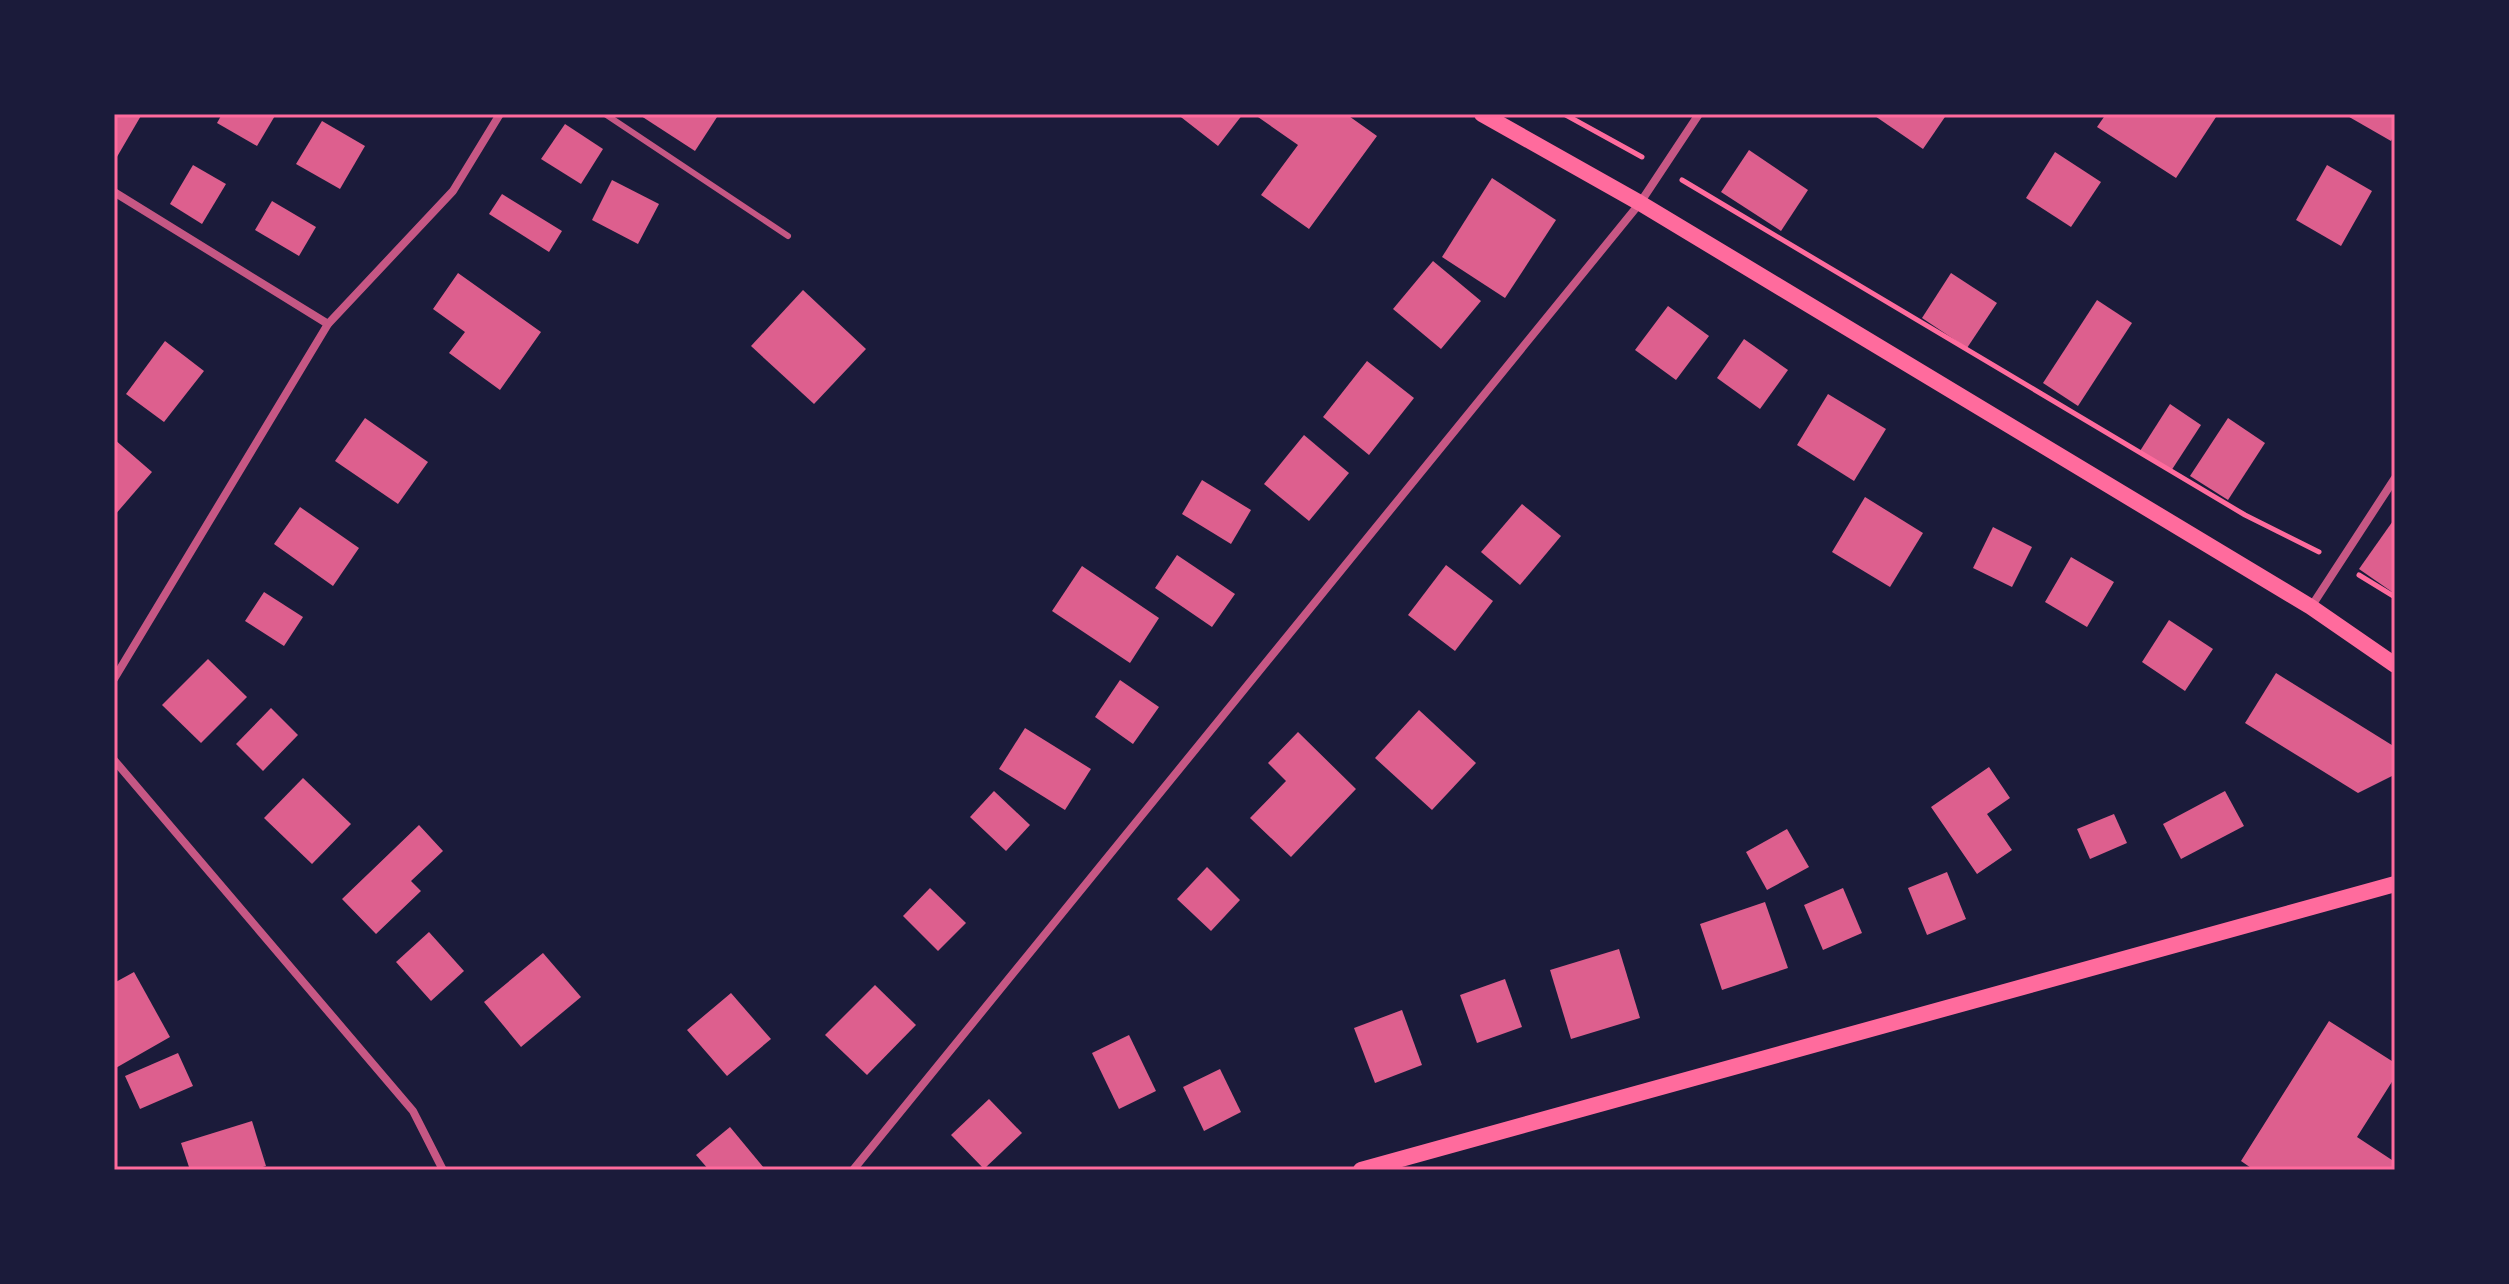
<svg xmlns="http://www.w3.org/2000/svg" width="2509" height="1284" font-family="'PT Sans',sans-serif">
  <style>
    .building { fill: #dd5f8e }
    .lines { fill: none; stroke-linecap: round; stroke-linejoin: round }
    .path { stroke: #ff6b9d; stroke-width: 5 }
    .service { stroke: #c65784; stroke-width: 6 }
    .minor { stroke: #c65784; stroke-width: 8 }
    .secondary { stroke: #ff6b9d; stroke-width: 16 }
    .neatline { fill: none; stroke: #ff6b9d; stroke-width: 3 }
  </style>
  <rect width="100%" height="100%" fill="#1b1b3a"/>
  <g class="building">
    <polygon points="114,114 142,114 114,162"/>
    <polygon points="222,114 276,114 257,146 217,123"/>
    <polygon points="638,114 719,114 695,151"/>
    <polygon points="1177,114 1243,114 1218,146"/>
    <polygon points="1260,114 1346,114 1377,136 1309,229 1261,195 1298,145 1258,117"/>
    <polygon points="1872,114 1947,114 1923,149"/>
    <polygon points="2106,114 2218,114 2176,178 2097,127"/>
    <polygon points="2344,114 2395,114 2395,134 2391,141"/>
    <polygon points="322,121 365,146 340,189 296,164"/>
    <polygon points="565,124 603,149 581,184 541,159"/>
    <polygon points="1749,150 1808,190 1781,231 1721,192"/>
    <polygon points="2055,152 2101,182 2071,227 2026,198"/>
    <polygon points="193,165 226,184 202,224 170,204"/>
    <polygon points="2327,165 2372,191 2341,246 2296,220"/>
    <polygon points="1492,178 1556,220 1505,298 1442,257"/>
    <polygon points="612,180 659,204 638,244 592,220"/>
    <polygon points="502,194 562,231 549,252 489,214"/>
    <polygon points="272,201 316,227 299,256 255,230"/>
    <polygon points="1433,261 1481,301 1441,349 1393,309"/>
    <polygon points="458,273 541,332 500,390 449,353 465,332 433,309"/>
    <polygon points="1951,273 1997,303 1967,348 1922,318"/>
    <polygon points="803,290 866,349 814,404 751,346"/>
    <polygon points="2097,300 2132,323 2078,406 2043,383"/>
    <polygon points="1668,306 1709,336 1676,380 1635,350"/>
    <polygon points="1744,339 1788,370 1760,409 1717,378"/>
    <polygon points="165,341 204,371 164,422 126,394"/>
    <polygon points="1367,361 1414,398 1369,455 1323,417"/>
    <polygon points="1828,394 1886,429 1854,481 1797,445"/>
    <polygon points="2170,404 2201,425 2171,471 2140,451"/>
    <polygon points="365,418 428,462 398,504 335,461"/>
    <polygon points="2228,418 2265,443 2228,500 2190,476"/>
    <polygon points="1304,435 1349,473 1309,521 1264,484"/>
    <polygon points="114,439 152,472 114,516"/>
    <polygon points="1202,480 1251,510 1231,544 1182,514"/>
    <polygon points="1865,497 1923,533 1890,587 1832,552"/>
    <polygon points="1522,504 1561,536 1520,585 1481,552"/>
    <polygon points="300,507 359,548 333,586 274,544"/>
    <polygon points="2395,518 2395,594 2359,569"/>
    <polygon points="1993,527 2032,547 2012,587 1973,568"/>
    <polygon points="1177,555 1235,594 1212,627 1155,588"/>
    <polygon points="2071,557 2114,582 2087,627 2045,602"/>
    <polygon points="1446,565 1493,601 1455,651 1408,615"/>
    <polygon points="1082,566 1159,618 1130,663 1052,611"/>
    <polygon points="264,592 303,617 284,646 245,621"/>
    <polygon points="2169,620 2213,649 2185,691 2142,662"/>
    <polygon points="208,659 247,697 201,743 162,705"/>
    <polygon points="2276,673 2395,747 2394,775 2358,793 2245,723"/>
    <polygon points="1120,680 1159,707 1133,744 1095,717"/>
    <polygon points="271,708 298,735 263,771 236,744"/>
    <polygon points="1419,710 1476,763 1432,810 1375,758"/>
    <polygon points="1025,728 1091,769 1065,810 999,769"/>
    <polygon points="1298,732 1356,789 1291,857 1250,818 1286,781 1268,763"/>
    <polygon points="1989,767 2010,798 1987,814 2012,850 1977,874 1931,807"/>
    <polygon points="303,778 351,824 312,864 264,818"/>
    <polygon points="994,791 1030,825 1006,851 970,817"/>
    <polygon points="2225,791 2244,826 2181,859 2163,824"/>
    <polygon points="2114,814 2127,843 2090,859 2077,829"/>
    <polygon points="419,825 443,851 411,881 421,891 376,934 342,899"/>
    <polygon points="1787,829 1809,867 1767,890 1746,852"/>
    <polygon points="1207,867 1240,900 1211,931 1177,899"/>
    <polygon points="1947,872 1966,919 1927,935 1908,888"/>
    <polygon points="930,888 966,923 938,951 903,916"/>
    <polygon points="1843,888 1862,933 1823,950 1804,905"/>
    <polygon points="1765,902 1788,968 1722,990 1700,924"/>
    <polygon points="429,932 464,971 431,1001 396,962"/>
    <polygon points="1619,949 1640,1018 1571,1039 1550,970"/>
    <polygon points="543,953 581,997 521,1047 484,1002"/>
    <polygon points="134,972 170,1037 114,1069 114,983"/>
    <polygon points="1505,979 1522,1027 1477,1043 1460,995"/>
    <polygon points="875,985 916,1025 867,1075 825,1035"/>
    <polygon points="731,993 771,1039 727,1076 687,1030"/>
    <polygon points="1402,1010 1422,1065 1375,1083 1354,1028"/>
    <polygon points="2329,1021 2395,1063 2395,1077 2357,1137 2395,1162 2395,1170 2254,1170 2241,1161"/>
    <polygon points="1129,1035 1156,1091 1119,1109 1092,1053"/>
    <polygon points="178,1053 193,1086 140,1109 125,1076"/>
    <polygon points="1220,1069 1241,1112 1204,1131 1183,1087"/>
    <polygon points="989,1099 1022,1133 984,1169 951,1135"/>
    <polygon points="252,1121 266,1166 253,1170 190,1170 181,1143"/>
    <polygon points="730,1127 764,1168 761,1170 709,1170 696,1155"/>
  </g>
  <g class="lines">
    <g class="path">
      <polyline points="1564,114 1642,157"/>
      <polyline points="1682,180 2245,515 2319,552"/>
      <polyline points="2359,575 2395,597"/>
    </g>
    <polyline class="service" points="605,114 788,236"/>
    <g class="minor">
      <polyline points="114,192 328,324"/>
      <polyline points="2311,607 2395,478"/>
      <polyline points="114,679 328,324 453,191 500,114"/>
      <polyline points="114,760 413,1111 443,1170"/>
      <polyline points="853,1170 1640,203 1699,114"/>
    </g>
    <g class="secondary">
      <polyline points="1482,114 1640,203 2311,607 2395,665"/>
      <polyline points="1361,1170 2395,884"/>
    </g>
  </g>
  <rect width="2509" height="1284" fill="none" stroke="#1b1b3a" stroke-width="232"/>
  <rect x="116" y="116" width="2277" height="1052" class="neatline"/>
</svg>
